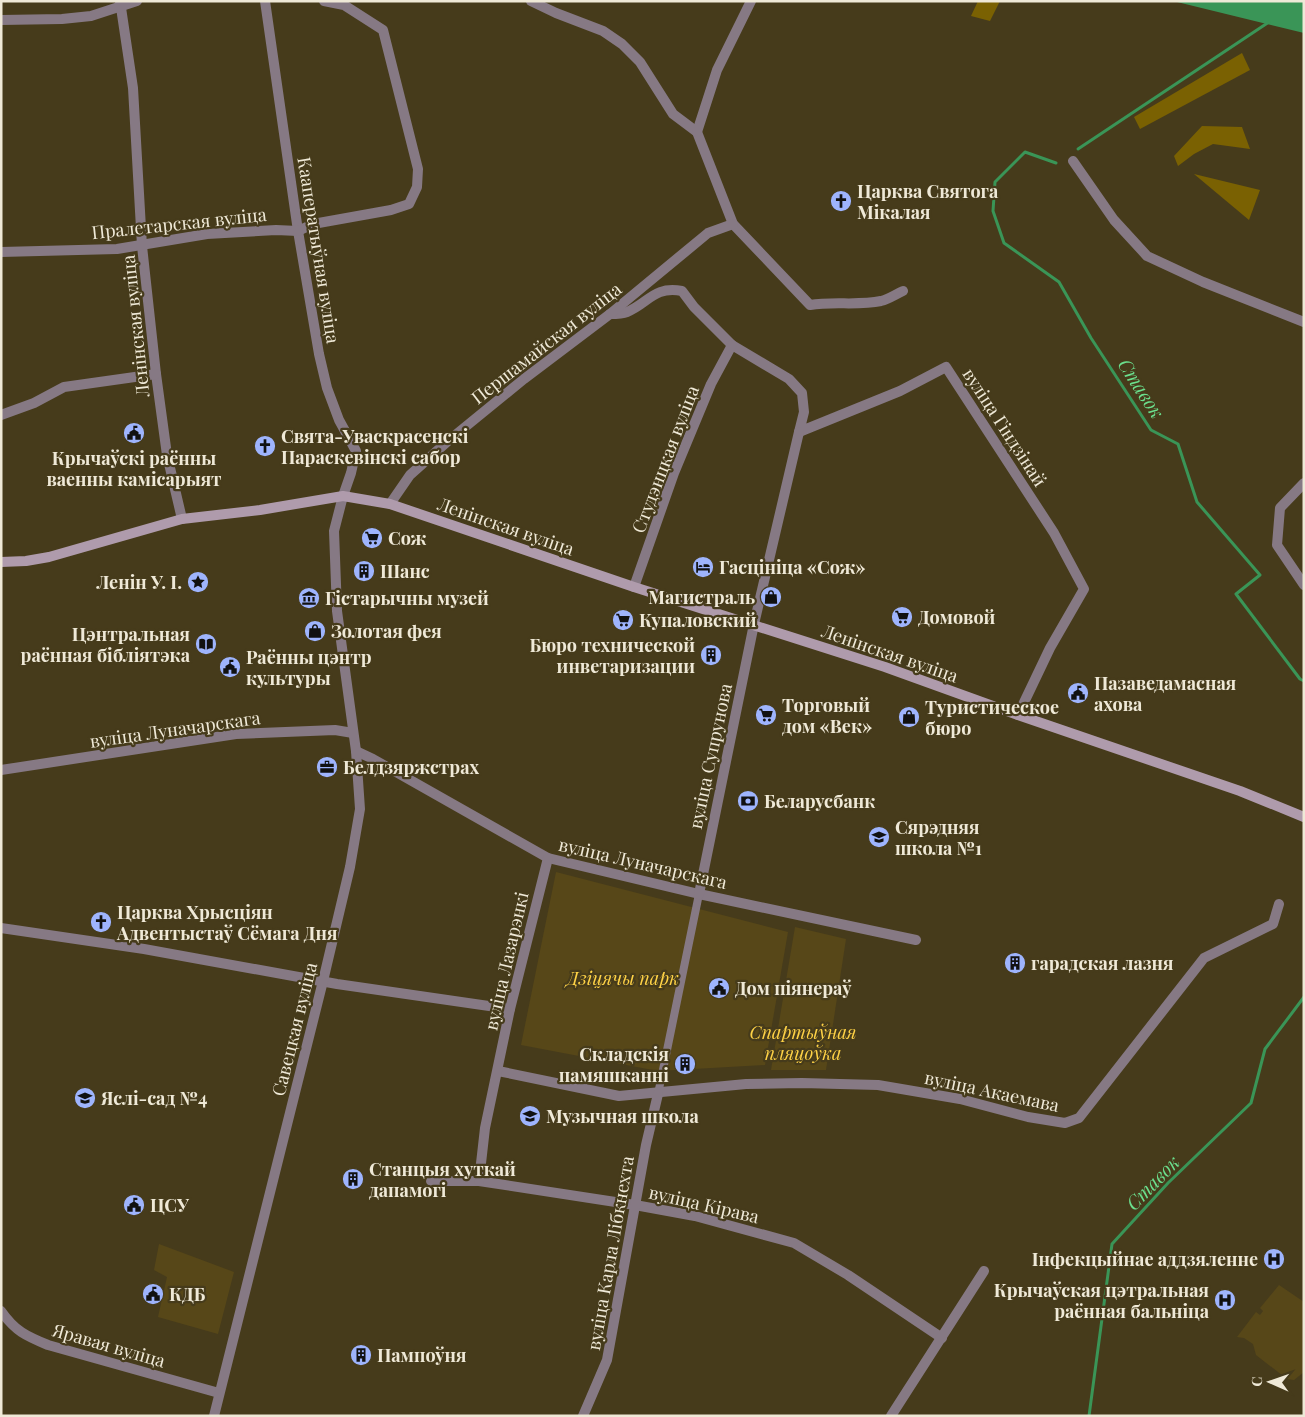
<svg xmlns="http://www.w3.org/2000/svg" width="1305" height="1417" font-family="'Playfair Display',serif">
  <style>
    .green { fill: #574718 }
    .forest { fill: #7a6102 }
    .water { fill: #3a9557 }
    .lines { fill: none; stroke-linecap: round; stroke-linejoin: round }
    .stream { stroke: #3a9557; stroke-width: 3 }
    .pedestrian { stroke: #867984; stroke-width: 8 }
    .minor { stroke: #867984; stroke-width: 10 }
    .tertiary { stroke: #867984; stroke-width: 10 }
    .secondary { stroke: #af9bac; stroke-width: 10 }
    .labels { text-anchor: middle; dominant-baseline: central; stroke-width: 4.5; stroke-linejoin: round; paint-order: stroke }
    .poi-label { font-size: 18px; font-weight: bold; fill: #efe9d7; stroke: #463b1b; text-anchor: start }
    .street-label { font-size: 18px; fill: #efe9d7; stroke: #463b1b }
    .park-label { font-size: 18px; font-style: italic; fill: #fed246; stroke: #463b1b }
    .water-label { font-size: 19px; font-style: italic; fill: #6bdf8d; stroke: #463b1b }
  </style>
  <rect width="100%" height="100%" fill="#463b1b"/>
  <g class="green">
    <polygon points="556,872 788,932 765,1065 658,1071 521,1045"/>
    <polygon points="795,927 846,939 826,1070 771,1070"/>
    <polygon points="159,1244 234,1272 218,1334 158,1317 167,1277 154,1270"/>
    <polygon points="1279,1285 1304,1302 1304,1372 1294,1380 1287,1379 1256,1355 1253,1344 1244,1338 1237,1337 1256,1312 1260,1315 1263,1311 1260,1308"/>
  </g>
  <g class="forest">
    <polygon points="978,1 1000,1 990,21 971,16"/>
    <polygon points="1242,53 1250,70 1140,129 1134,117"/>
    <polygon points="1202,126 1242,127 1250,149 1213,144 1194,154 1178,166 1174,156"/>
    <polygon points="1194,174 1260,190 1249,220"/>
  </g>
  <polygon class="water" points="1173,1 1304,1 1304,33"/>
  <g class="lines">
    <g class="stream">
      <polyline points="1078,149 1269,22"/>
      <polyline points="1056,163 1025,152 995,182 993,211 1004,243 1059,282 1091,338 1151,430 1178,444 1197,502 1260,575 1236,594 1300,679 1304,681"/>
      <polyline points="1089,1416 1112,1244 1168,1183 1251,1103 1265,1049 1304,997"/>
    </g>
    <polyline class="pedestrian" points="658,1094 699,894"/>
    <g class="minor">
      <polyline points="120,1 133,88 142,246 156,374 167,455 182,519"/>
      <polyline points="265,1 298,231 319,354 327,388 339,420 356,451 351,473 343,496"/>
      <path d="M531,1l25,12 47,18 19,13 18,18 33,52 24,18 36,92 77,81c24,-4 48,1 71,-4 8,-2 15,-7 22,-10"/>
      <polyline points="1,20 62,19 91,16 137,1"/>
      <polyline points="697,132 717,70 751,1"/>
      <polyline points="1073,161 1114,220 1147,256 1203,282 1304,322"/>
      <polyline points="1,252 117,249 207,234 276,230 298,231 313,224 391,210 409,204 417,187 418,169 383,30 344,5 324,1"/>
      <path d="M610,314c5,0 12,0 17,-2 22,-9 26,-26 55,-21l12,16 38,38 57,34 13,14 2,19 -5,20 101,-41 46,-24 108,166 30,56 -34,59 -32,67"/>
      <polyline points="1,415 34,403 64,387 156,374"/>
      <polyline points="1304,483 1280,508 1277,545 1304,585"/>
      <polyline points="390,504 410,475 448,441 524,379 610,314 708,233 733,224"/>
      <polyline points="634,587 674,473 711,384 732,345"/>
      <polyline points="356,751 373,759 548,858 699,894 916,940"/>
      <polyline points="1,770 236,734 335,730 353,733"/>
      <polyline points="699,894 754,624 799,432"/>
      <polyline points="1,928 144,949 337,984 510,1009"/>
      <polyline points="498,1071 619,1096 746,1084 802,1083 878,1085 960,1099 1028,1117 1065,1123 1079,1118 1204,958 1273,924 1279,904"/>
      <polyline points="431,1181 479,1181 635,1205 695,1216 794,1243 848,1275 942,1338"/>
      <polyline points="479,1181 485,1128 510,1009 548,858"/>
      <path d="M1,1311c14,20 25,25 47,34l171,48"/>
      <polyline points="583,1416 607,1360 646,1145 658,1094"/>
      <polyline points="891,1416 984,1271"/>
    </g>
    <polyline class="tertiary" points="214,1416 323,981 350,867 360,809 356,751 337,611 334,531 343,496"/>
    <polyline class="secondary" points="1,562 26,561 49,557 182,519 260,510 343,496 390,504 634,587 885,667 1018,715 1240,791 1304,817"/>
  </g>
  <defs>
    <g id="church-disc" transform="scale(1.125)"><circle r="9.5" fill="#9eb4fd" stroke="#463b1b"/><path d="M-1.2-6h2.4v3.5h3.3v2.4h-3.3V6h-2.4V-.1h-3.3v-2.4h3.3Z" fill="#111"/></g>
    <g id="civic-disc" transform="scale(1.125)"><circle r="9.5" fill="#9eb4fd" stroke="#463b1b"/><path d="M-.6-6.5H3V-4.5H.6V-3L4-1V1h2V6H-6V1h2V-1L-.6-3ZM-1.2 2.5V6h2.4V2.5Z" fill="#111"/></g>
    <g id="supermarket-disc" transform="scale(1.125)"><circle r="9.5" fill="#9eb4fd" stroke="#463b1b"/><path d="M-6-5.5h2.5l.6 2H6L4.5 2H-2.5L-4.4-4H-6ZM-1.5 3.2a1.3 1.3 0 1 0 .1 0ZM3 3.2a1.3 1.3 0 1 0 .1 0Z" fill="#111"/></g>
    <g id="hotel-disc" transform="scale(1.125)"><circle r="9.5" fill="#9eb4fd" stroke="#463b1b"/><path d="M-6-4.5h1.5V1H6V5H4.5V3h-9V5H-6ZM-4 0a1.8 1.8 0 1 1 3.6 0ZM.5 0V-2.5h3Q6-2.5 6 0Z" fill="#111"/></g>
    <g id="building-disc" transform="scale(1.125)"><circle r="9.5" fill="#9eb4fd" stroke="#463b1b"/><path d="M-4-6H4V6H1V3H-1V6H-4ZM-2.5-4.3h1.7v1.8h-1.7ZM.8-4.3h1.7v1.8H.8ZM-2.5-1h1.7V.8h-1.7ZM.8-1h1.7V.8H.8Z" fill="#111"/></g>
    <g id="sight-disc" transform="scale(1.125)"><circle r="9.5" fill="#9eb4fd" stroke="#463b1b"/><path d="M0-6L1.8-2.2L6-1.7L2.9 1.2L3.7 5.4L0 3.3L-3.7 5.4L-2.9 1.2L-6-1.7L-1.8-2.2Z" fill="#111"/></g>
    <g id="shop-disc" transform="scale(1.125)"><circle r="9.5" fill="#9eb4fd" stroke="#463b1b"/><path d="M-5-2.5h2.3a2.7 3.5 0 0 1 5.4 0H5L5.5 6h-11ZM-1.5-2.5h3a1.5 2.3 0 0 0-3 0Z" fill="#111"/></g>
    <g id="museum-disc" transform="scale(1.125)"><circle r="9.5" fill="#9eb4fd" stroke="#463b1b"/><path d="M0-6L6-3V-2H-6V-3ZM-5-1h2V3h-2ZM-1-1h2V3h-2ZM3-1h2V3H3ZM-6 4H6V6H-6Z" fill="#111"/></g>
    <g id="library-disc" transform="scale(1.125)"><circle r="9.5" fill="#9eb4fd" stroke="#463b1b"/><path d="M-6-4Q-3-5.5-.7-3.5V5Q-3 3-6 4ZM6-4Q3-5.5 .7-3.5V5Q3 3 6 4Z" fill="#111"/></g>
    <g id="office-disc" transform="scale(1.125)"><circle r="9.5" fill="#9eb4fd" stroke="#463b1b"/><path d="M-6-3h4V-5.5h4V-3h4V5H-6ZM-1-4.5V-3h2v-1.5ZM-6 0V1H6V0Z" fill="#111"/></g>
    <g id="bank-disc" transform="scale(1.125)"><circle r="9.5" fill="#9eb4fd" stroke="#463b1b"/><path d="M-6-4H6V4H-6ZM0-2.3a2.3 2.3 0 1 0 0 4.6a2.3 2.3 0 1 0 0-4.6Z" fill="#111"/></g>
    <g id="school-disc" transform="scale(1.125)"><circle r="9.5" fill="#9eb4fd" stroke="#463b1b"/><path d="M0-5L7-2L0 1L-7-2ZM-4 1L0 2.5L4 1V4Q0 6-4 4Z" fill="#111"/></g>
    <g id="hospital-disc" transform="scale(1.125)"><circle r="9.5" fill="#9eb4fd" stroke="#463b1b"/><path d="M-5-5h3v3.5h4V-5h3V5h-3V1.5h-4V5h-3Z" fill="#111"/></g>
  </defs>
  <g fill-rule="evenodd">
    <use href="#church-disc" x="841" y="201"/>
    <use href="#civic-disc" x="134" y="433"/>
    <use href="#church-disc" x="265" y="446"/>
    <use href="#supermarket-disc" x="372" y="538"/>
    <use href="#hotel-disc" x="703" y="567"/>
    <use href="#building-disc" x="364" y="571"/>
    <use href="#sight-disc" x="198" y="582"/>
    <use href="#shop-disc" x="771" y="597"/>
    <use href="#museum-disc" x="309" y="598"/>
    <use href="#supermarket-disc" x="902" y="617"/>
    <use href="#supermarket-disc" x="623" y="620"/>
    <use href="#shop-disc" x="315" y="631"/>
    <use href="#library-disc" x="206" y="644"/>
    <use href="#building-disc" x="711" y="655"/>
    <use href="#civic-disc" x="230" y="667"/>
    <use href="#civic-disc" x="1078" y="693"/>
    <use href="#supermarket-disc" x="766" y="715"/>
    <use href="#shop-disc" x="909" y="717"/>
    <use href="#office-disc" x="327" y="767"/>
    <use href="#bank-disc" x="748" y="801"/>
    <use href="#school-disc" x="879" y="837"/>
    <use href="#church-disc" x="101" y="922"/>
    <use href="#building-disc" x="1015" y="963"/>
    <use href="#civic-disc" x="719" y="988"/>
    <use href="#building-disc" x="685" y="1064"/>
    <use href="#school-disc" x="85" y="1098"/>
    <use href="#school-disc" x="530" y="1116"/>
    <use href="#building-disc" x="353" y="1179"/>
    <use href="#civic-disc" x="134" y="1205"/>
    <use href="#hospital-disc" x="1274" y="1259"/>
    <use href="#civic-disc" x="153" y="1294"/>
    <use href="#hospital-disc" x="1225" y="1300"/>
    <use href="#building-disc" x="361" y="1355"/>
  </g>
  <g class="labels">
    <g class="poi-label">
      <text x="857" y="191">Царква Святога<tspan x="857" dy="21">Мікалая</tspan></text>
      <text x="281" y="436">Свята-Уваскрасенскі<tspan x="281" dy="21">Параскевінскі сабор</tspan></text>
      <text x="134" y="458" text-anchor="middle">Крычаўскі раённы<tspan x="134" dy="21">ваенны камісарыят</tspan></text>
      <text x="388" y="538">Сож</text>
      <text x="719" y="567">Гасцініца «Сож»</text>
      <text x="380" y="571">Шанс</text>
      <text x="182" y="582" text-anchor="end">Ленін У. І.</text>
      <text x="755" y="597" text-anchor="end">Магистраль</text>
      <text x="325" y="598">Гістарычны музей</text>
      <text x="918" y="617">Домовой</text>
      <text x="639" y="620">Купаловский</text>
      <text x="331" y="631">Золотая фея</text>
      <text x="190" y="634" text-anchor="end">Цэнтральная<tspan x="190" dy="21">раённая бібліятэка</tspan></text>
      <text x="695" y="645" text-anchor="end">Бюро технической<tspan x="695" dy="21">инветаризации</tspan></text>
      <text x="246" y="657">Раённы цэнтр<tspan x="246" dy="21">культуры</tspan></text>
      <text x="1094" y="683">Пазаведамасная<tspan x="1094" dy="21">ахова</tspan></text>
      <text x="782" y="705">Торговый<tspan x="782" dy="21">дом «Век»</tspan></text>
      <text x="925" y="707">Туристическое<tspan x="925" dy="21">бюро</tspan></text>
      <text x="343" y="767">Белдзяржстрах</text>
      <text x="764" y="801">Беларусбанк</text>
      <text x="895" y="827">Сярэдняя<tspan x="895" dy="21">школа №1</tspan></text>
      <text x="117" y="912">Царква Хрысціян<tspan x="117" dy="21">Адвентыстаў Сёмага Дня</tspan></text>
      <text x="1031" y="963">гарадская лазня</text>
      <text x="735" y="988">Дом піянераў</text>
      <text x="669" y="1054" text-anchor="end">Складскія<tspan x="669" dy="21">памяшканні</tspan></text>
      <text x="101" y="1098">Яслі-сад №4</text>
      <text x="546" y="1116">Музычная школа</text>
      <text x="369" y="1169">Станцыя хуткай<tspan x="369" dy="21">дапамогі</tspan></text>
      <text x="150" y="1205">ЦСУ</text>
      <text x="1258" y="1259" text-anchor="end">Інфекцыйнае аддзяленне</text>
      <text x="1209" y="1290" text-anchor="end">Крычаўская цэтральная<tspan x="1209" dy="21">раённая бальніца</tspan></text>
      <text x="169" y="1294">КДБ</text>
      <text x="377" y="1355">Пампоўня</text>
    </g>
    <g class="street-label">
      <text transform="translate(179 223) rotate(-6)">Пралетарская вуліца</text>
      <text transform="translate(319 250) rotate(81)">Кааператыўная вуліца</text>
      <text transform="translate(135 326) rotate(-96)">Ленінская вуліца</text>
      <text transform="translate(546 343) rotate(-38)">Першамайская вуліца</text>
      <text transform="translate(1005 427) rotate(57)">вуліца Гіндзінай</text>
      <text transform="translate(665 459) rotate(-69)">Студэнцкая вуліца</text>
      <text transform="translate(506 526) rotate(19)">Ленінская вуліца</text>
      <text transform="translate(890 653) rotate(19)">Ленінская вуліца</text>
      <text transform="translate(175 729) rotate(-8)">вуліца Луначарскага</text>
      <text transform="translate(710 756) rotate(-78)">вуліца Супрунова</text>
      <text transform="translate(643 863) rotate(13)">вуліца Луначарскага</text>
      <text transform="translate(506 961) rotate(-77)">вуліца Лазарэнкі</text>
      <text transform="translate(294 1029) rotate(-76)">Савецкая вуліца</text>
      <text transform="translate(992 1091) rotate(12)">вуліца Акаемава</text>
      <text transform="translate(704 1204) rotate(13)">вуліца Кірава</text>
      <text transform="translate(610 1253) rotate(-80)">вуліца Карла Лібкнехта</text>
      <text transform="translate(109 1345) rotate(16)">Яравая вуліца</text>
    </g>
    <g class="park-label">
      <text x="623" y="978">Дзіцячы парк</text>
      <text x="803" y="1032">Спартыўная<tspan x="803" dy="21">пляцоўка</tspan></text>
    </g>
    <g class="water-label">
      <text transform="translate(1142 388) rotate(57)">Ставок</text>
      <text transform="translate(1152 1182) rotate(-46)">Ставок</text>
    </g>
  </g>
  <rect width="1305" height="1417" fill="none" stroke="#efe9d7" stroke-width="5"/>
  <g transform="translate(1270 1382) rotate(272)" stroke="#463b1b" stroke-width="4" paint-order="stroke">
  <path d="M0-4L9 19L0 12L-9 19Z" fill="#efe9d7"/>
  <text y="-8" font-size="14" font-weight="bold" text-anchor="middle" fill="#efe9d7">С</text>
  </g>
</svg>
